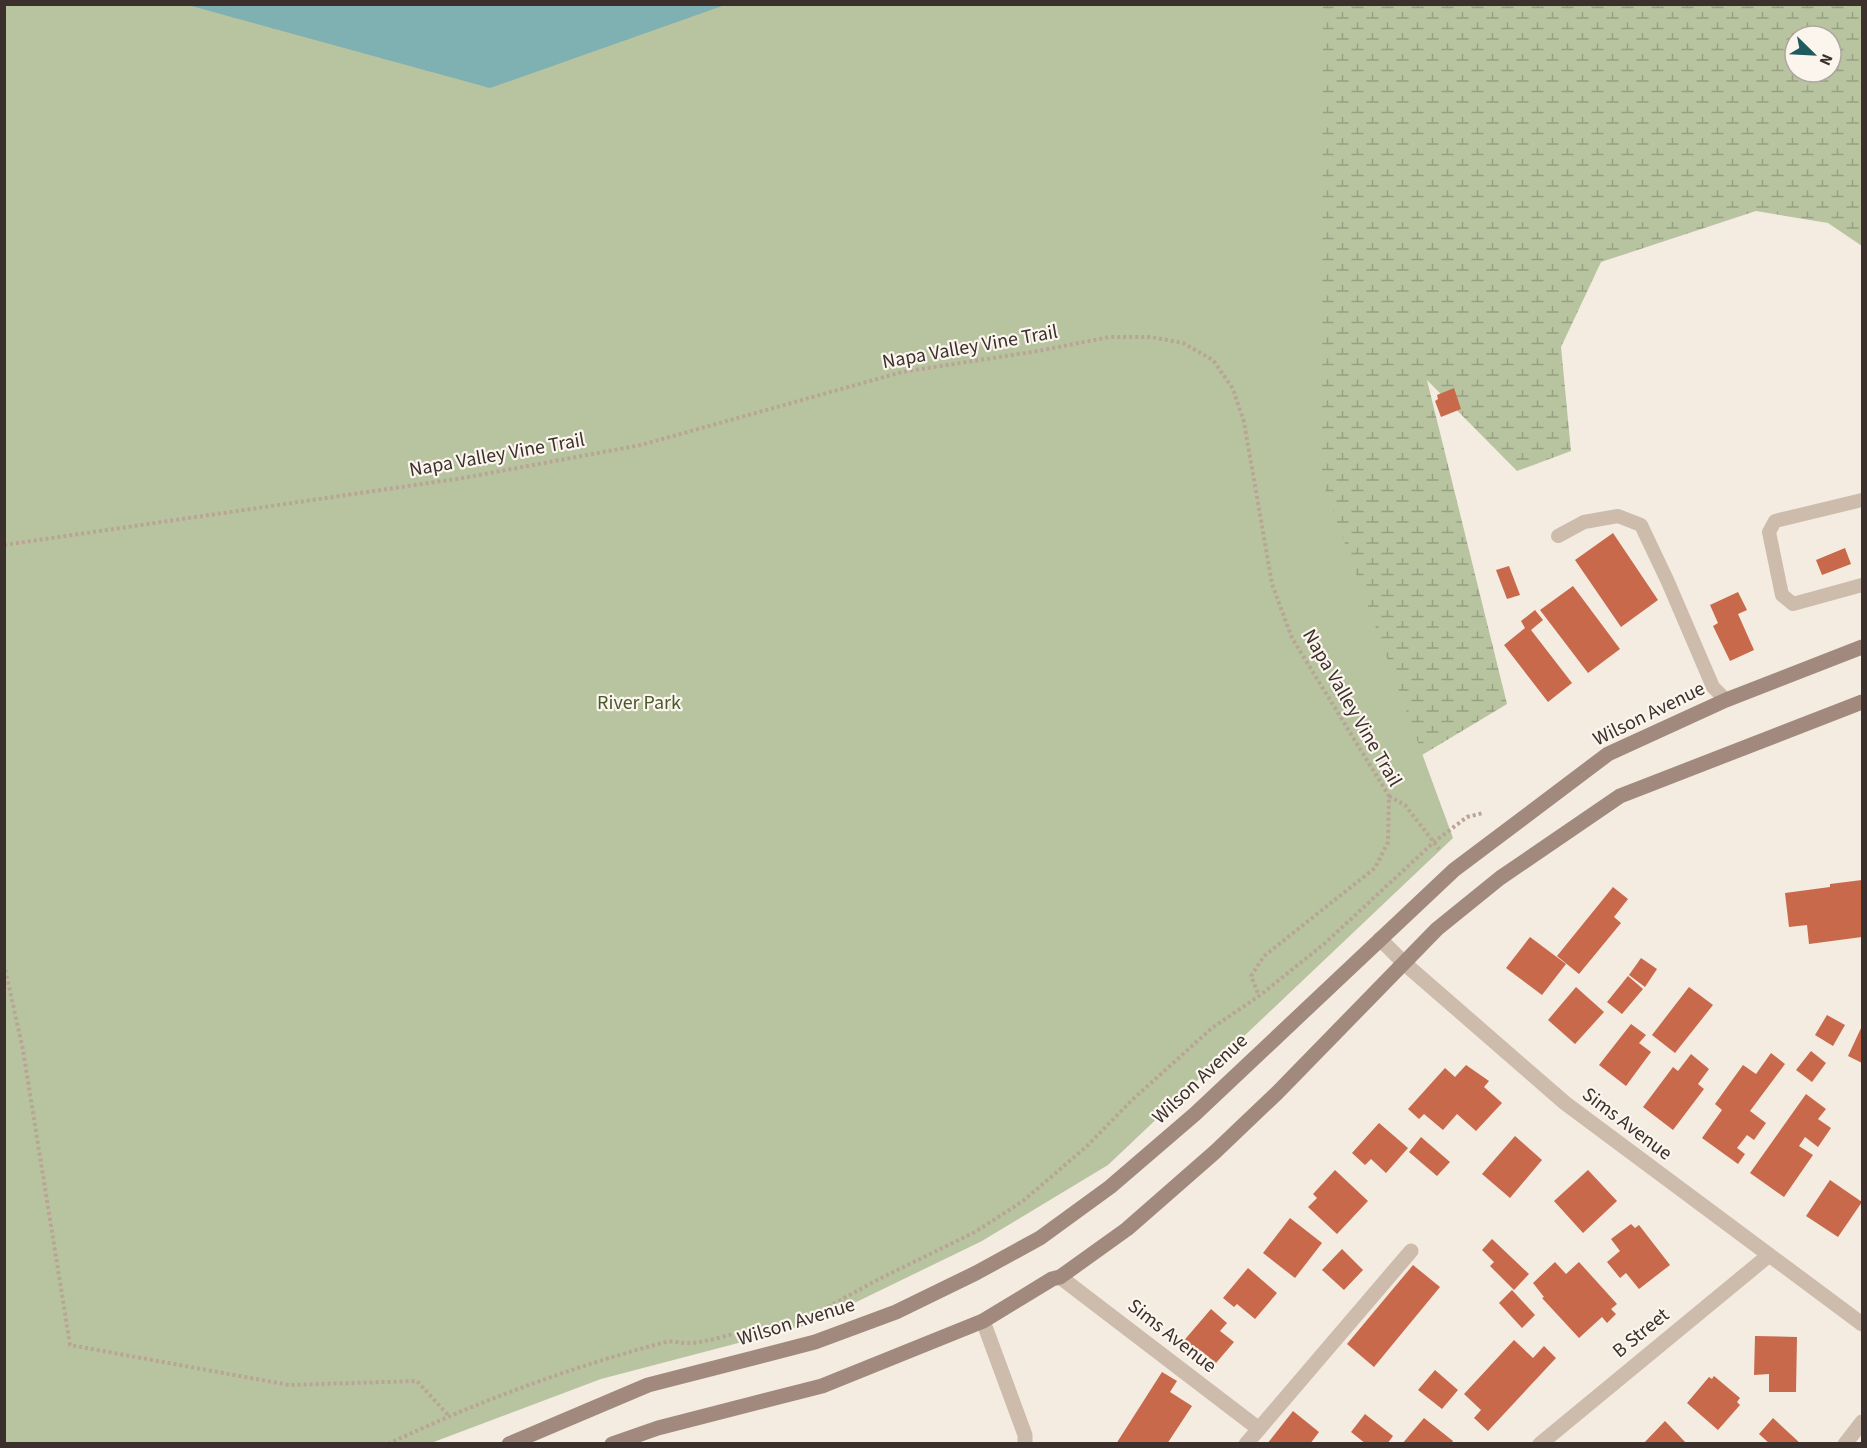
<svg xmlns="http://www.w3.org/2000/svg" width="1867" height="1448" font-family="'Source Sans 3',sans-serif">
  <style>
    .wetland { fill: url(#wetland-marsh); fill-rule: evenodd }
    .park { fill: #b8c4a0 }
    .water { fill: #7fb0b2 }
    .building { fill: #c8694b }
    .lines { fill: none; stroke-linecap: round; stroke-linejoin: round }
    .path { stroke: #b9a596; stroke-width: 4; stroke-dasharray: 3 3; stroke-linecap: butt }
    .lane { stroke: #cdbbac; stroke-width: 14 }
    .street { stroke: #cdbbac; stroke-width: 15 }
    .secondary { stroke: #a18a7d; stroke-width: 15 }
    .labels { text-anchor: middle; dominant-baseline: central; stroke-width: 4.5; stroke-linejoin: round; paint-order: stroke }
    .street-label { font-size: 20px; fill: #3b302b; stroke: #fbf5ee }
    .park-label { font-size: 20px; fill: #4a5a2e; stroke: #fbf5ee }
  </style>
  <defs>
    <pattern id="wetland-marsh" width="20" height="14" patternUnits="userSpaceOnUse" patternTransform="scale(1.5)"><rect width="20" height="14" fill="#b8c4a0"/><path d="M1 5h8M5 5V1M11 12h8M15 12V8" fill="none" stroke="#97a083"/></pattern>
  </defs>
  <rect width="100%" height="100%" fill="#f4ebe1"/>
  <path class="wetland" d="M4,5h1858v241l-34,-23 -72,-12 -155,51 -40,85 10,104 -54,20 -90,-91 80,324 -120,72zM1795,36h36v36h-36z"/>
  <polygon class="park" points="5,5 188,5 490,88 725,5 1323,5 1322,481 1453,838 1108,1165 982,1241 811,1324 601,1379 431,1443 5,1444"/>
  <polygon class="water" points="188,5 725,4 725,5 490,88"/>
  <g class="building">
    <polygon points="1454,388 1461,409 1441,417 1435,401 1438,399 1437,395"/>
    <polygon points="1613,533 1658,600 1621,627 1575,560"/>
    <polygon points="1845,548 1851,564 1822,575 1816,560"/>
    <polygon points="1509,566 1520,595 1507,599 1496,570"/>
    <polygon points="1573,586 1620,649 1588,673 1540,610"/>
    <polygon points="1738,592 1747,610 1738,614 1754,650 1730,661 1713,626 1718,623 1710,605"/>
    <polygon points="1535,610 1543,620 1531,630 1572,683 1548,702 1504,645 1525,628 1521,621"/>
    <polygon points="1862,880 1862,937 1809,944 1807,925 1789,927 1785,893 1830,887 1830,884"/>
    <polygon points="1613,887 1628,899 1614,917 1621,923 1579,974 1557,956"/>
    <polygon points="1530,937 1566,964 1542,995 1506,968"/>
    <polygon points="1641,958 1657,969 1645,987 1629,975"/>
    <polygon points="1628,976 1643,989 1622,1014 1607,1002"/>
    <polygon points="1576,987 1604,1012 1575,1044 1548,1020"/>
    <polygon points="1689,987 1713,1005 1675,1053 1652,1035"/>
    <polygon points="1827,1015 1845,1025 1833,1046 1815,1035"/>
    <polygon points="1631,1024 1646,1035 1639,1043 1651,1052 1626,1086 1599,1065"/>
    <polygon points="1862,1026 1862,1063 1848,1056"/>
    <polygon points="1811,1051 1826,1063 1812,1082 1796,1070"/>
    <polygon points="1771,1053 1785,1064 1750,1111 1766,1123 1754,1140 1747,1135 1737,1148 1745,1154 1738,1164 1702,1138 1722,1110 1715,1104 1743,1065 1756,1074"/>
    <polygon points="1691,1054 1709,1069 1698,1084 1704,1089 1673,1130 1643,1107 1673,1067 1678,1071"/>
    <polygon points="1466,1065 1489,1081 1484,1087 1502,1103 1476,1131 1457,1114 1443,1130 1424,1114 1419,1119 1408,1109 1445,1068 1455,1077"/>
    <polygon points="1806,1094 1826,1109 1818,1119 1831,1128 1818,1147 1805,1137 1799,1146 1813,1155 1784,1197 1750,1173"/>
    <polygon points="1379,1123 1408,1148 1386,1173 1371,1159 1365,1165 1352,1153"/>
    <polygon points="1515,1136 1542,1160 1510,1198 1482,1174"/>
    <polygon points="1421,1137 1450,1162 1437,1176 1409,1152"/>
    <polygon points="1335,1170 1368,1201 1337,1234 1308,1207 1317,1198 1313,1194"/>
    <polygon points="1588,1170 1617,1201 1583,1233 1554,1201"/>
    <polygon points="1830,1180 1862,1202 1838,1237 1806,1216"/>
    <polygon points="1290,1218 1322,1243 1295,1278 1263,1253"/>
    <polygon points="1631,1224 1635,1228 1639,1225 1670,1265 1639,1289 1626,1273 1620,1278 1607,1262 1620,1251 1611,1239"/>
    <polygon points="1492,1239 1529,1274 1514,1290 1490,1266 1494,1262 1482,1250"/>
    <polygon points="1342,1249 1363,1270 1344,1290 1322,1270"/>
    <polygon points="1555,1262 1566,1274 1579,1262 1617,1304 1611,1309 1616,1314 1607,1323 1602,1317 1579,1338 1542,1298 1544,1297 1533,1283"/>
    <polygon points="1413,1265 1440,1287 1374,1367 1347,1344"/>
    <polygon points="1248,1268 1277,1293 1255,1319 1237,1304 1234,1307 1223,1298"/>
    <polygon points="1512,1290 1535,1315 1522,1328 1499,1303"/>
    <polygon points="1211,1309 1227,1323 1220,1331 1234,1342 1216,1363 1200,1350 1195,1356 1181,1344"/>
    <polygon points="1755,1336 1797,1337 1796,1392 1769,1392 1769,1374 1754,1375"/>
    <polygon points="1514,1340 1533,1358 1544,1346 1556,1358 1488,1431 1474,1418 1481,1410 1464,1394"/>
    <polygon points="1435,1370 1458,1390 1442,1409 1418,1390"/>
    <polygon points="1162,1372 1177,1381 1170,1392 1192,1406 1167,1444 1116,1444"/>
    <polygon points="1714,1376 1740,1398 1737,1402 1740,1405 1718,1430 1687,1403 1709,1377 1712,1379"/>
    <polygon points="1293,1411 1319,1432 1310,1444 1267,1444"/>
    <polygon points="1365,1414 1393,1436 1387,1444 1366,1444 1351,1432"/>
    <polygon points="1424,1418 1453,1441 1451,1444 1402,1444"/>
    <polygon points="1773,1418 1801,1444 1770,1444 1759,1434"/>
    <polygon points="1665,1421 1687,1444 1643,1444"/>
  </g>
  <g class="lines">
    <g class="path">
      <polyline points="4,545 463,478 641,445 902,372 1038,351 1110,337 1151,337 1183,343 1213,360 1233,389 1244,422 1272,584 1292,638 1389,796 1388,842 1375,868 1264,956 1251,976 1259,996"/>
      <polyline points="1389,796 1405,805 1439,849"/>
      <polyline points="4,964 23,1050 70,1345 289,1385 417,1381 448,1415"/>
      <polyline points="828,1307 877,1280 975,1232 1023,1201 1087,1146 1132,1100 1212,1028 1259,996 1324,944 1434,842 1467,817 1483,813"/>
      <path d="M388,1444c89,-42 182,-77 278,-102 8,-2 15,2 23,1 16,0 49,-11 66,-15"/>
    </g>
    <g class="lane">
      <polyline points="1862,500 1775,521 1769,532 1782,595 1793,604 1862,585"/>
      <polyline points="1558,536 1584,522 1618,516 1641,525 1668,582 1713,687 1726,700"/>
    </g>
    <g class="street">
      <polyline points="1380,939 1404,963 1565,1103 1862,1324"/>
      <polyline points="1060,1277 1259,1429"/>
      <polyline points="983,1321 1025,1435 1025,1444"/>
      <polyline points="1246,1444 1411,1251"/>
      <polyline points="1540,1444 1768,1256"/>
      <polyline points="1845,1444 1862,1422"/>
    </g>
    <g class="secondary">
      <polyline points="509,1444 648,1385 815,1342 896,1312 976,1273 1040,1238 1110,1187 1195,1114 1454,870 1608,754 1726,700 1862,647"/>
      <polyline points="612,1444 658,1428 822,1386 983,1321 1052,1279 1060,1277 1127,1229 1215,1152 1277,1093 1437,929 1500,878 1620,796 1862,702"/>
    </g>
  </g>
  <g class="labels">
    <g class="street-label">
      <text transform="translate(970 347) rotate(-10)">Napa Valley Vine Trail</text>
      <text transform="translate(497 455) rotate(-10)">Napa Valley Vine Trail</text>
      <text transform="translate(1352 708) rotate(60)">Napa Valley Vine Trail</text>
      <text transform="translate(1649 714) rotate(-26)">Wilson Avenue</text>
      <text transform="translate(1200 1079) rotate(-43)">Wilson Avenue</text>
      <text transform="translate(1627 1124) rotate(37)">Sims Avenue</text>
      <text transform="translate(796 1322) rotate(-17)">Wilson Avenue</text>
      <text transform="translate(1641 1333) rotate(-39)">B Street</text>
      <text transform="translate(1172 1336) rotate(38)">Sims Avenue</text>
    </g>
    <g class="park-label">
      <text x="639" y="703">River Park</text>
    </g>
  </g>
  <rect width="1867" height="1448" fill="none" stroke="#3b302b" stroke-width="12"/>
  <g transform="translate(1813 54) rotate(114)"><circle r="28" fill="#fbf5ee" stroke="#aea6a0" stroke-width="1.5"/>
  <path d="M0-4.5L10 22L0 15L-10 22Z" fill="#1f5a5e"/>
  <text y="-9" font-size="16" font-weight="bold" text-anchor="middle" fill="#3b302b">N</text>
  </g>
</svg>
